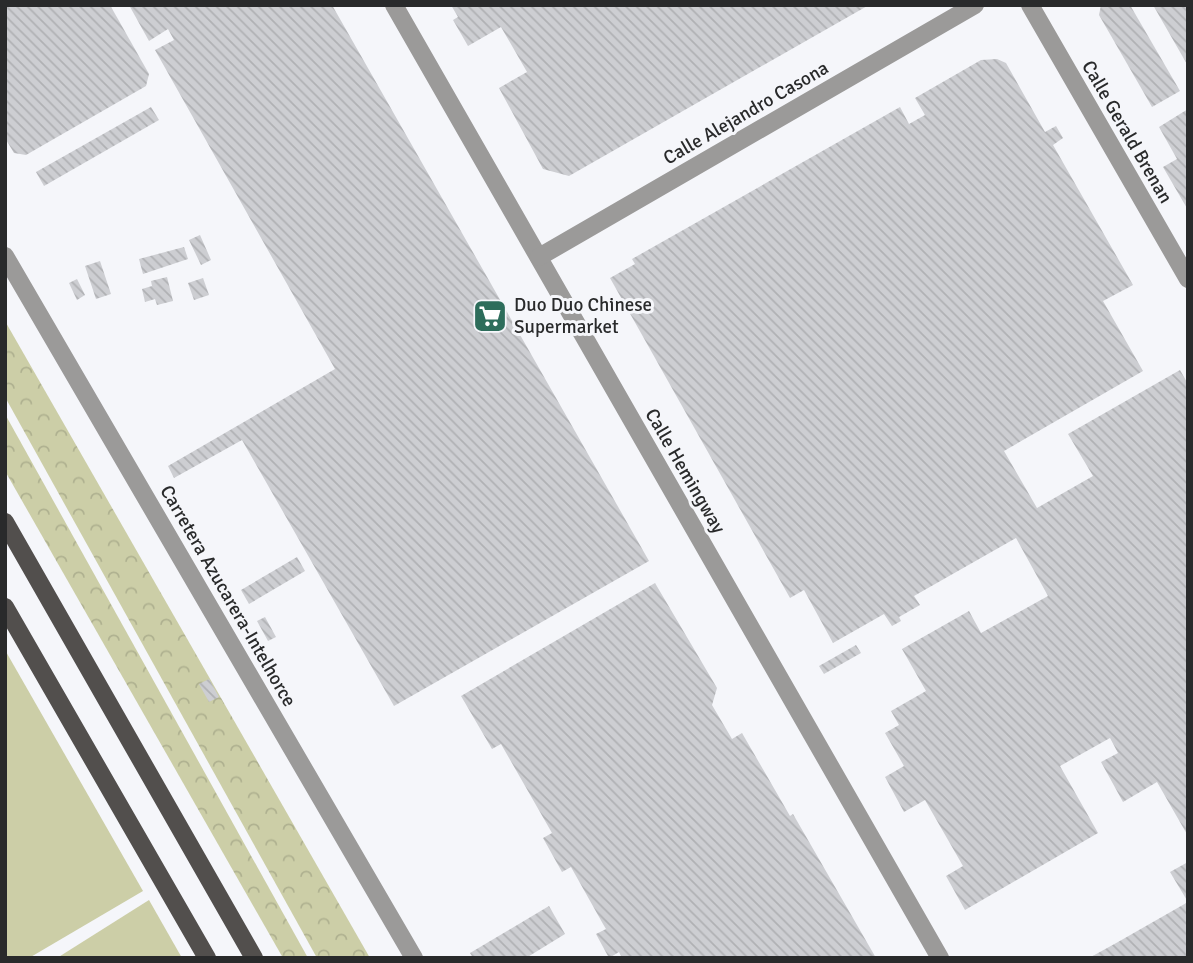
<svg xmlns="http://www.w3.org/2000/svg" width="1193" height="963" font-family="Signika,sans-serif">
  <style>
    .grass { fill: #cccea7 }
    .forest { fill: url(#forest-crowns) }
    .building { fill: url(#building-back-hatch) }
    .lines { fill: none; stroke-linecap: round; stroke-linejoin: round }
    .minor { stroke: #9b9a99; stroke-width: 18 }
    .primary { stroke: #524f4d; stroke-width: 18 }
    .labels { text-anchor: middle; dominant-baseline: central; stroke-width: 6; stroke-linejoin: round; paint-order: stroke }
    .street-label { font-size: 19px; fill: #292a2b; stroke: #f5f6fa }
    .poi-label { font-size: 19px; fill: #292a2b; stroke: #f5f6fa; text-anchor: start }
  </style>
  <defs>
    <pattern id="forest-crowns" width="20" height="18" patternUnits="userSpaceOnUse" patternTransform="scale(1.75)"><rect width="20" height="18" fill="#cccea7"/><path d="M2 6a3 3 0 1 1 6 0M12 15a3 3 0 1 1 6 0" fill="none" stroke="#afb190"/></pattern>
    <pattern id="building-back-hatch" width="6" height="6" patternUnits="userSpaceOnUse" patternTransform="scale(1.75)"><rect width="6" height="6" fill="#cdced2"/><path d="M-1 5l2 2M0 0l6 6M5-1l2 2" fill="none" stroke="#b0b1b4"/></pattern>
  </defs>
  <rect width="100%" height="100%" fill="#f5f6fa"/>
  <g class="grass">
    <polygon points="5,650 143,891 29,958 5,958"/>
    <polygon points="149,900 182,958 57,958"/>
  </g>
  <g class="forest">
    <polygon points="5,321 370,958 317,958 5,397"/>
    <polygon points="5,414 308,958 283,958 5,471"/>
  </g>
  <g class="building">
    <polygon points="5,5 110,5 149,74 146,86 26,155 14,153 5,138"/>
    <polygon points="129,5 332,5 649,561 394,706 242,440 174,478 168,466 335,369 155,50 174,40 168,29 149,41"/>
    <polygon points="451,5 869,5 569,176 543,169 499,88 527,72 501,27 468,46 453,20 458,17"/>
    <polygon points="1101,5 1130,5 1180,91 1152,107 1099,15"/>
    <polygon points="1153,5 1188,5 1188,66 1180,52"/>
    <polygon points="997,59 1006,63 1045,132 1056,126 1063,138 1053,145 1133,285 1103,301 1143,371 1004,451 1037,508 1093,476 1068,434 1180,370 1188,384 1188,836 1157,782 1123,802 1101,762 1118,753 1110,738 1060,766 1098,833 965,910 946,876 963,866 925,800 904,812 885,777 904,766 885,733 899,725 891,711 926,691 902,649 969,611 981,633 1048,596 1016,538 914,596 920,605 899,617 901,621 892,626 884,614 833,643 804,590 790,598 610,278 635,264 632,259 900,107 909,124 925,115 915,98 981,60"/>
    <polygon points="151,107 159,120 44,186 36,172"/>
    <polygon points="1188,109 1188,210 1163,167 1177,159 1159,127"/>
    <polygon points="200,235 211,260 201,265 189,240"/>
    <polygon points="184,247 188,259 143,274 139,259"/>
    <polygon points="100,261 111,294 96,299 85,266"/>
    <polygon points="167,277 173,301 157,305 155,299 145,302 142,289 152,286 151,281"/>
    <polygon points="203,278 209,295 194,300 188,283"/>
    <polygon points="77,279 85,295 77,300 69,283"/>
    <polygon points="297,557 305,571 249,604 241,590"/>
    <polygon points="655,583 717,688 712,705 732,739 742,733 790,816 793,814 876,958 622,958 619,952 609,958 596,934 606,929 603,924 571,867 562,872 543,838 552,833 501,744 492,749 461,696"/>
    <polygon points="265,617 276,637 268,641 257,621"/>
    <polygon points="856,645 861,653 824,674 819,666"/>
    <polygon points="209,679 219,697 209,702 199,684"/>
    <polygon points="1188,862 1188,902 1170,872"/>
    <polygon points="1188,902 1188,958 1089,958 1118,942"/>
    <polygon points="549,906 565,934 526,958 473,958 470,953"/>
  </g>
  <g class="lines">
    <g class="minor">
      <polyline points="394,5 940,958"/>
      <polyline points="1030,5 1188,279"/>
      <polyline points="5,256 414,958"/>
      <polyline points="539,257 975,5"/>
    </g>
    <g class="primary">
      <polyline points="5,522 254,958"/>
      <polyline points="5,607 207,958"/>
    </g>
  </g>
  <defs>
    <g id="supermarket-square" transform="scale(1.75)"><rect x="-9" y="-9" width="18" height="18" rx="4" fill="#2d6d5b" stroke="#f5f6fa"/><path d="M-6-5.5h2.5l.6 2H6L4.5 2H-2.5L-4.4-4H-6ZM-1.5 3.2a1.3 1.3 0 1 0 .1 0ZM3 3.2a1.3 1.3 0 1 0 .1 0Z" fill="#fff"/></g>
  </defs>
  <g fill-rule="evenodd">
    <use href="#supermarket-square" x="490" y="316"/>
  </g>
  <g class="labels">
    <g class="street-label">
      <text transform="translate(746 113) rotate(-30)">Calle Alejandro Casona</text>
      <text transform="translate(1127 132) rotate(60)">Calle Gerald Brenan</text>
      <text transform="translate(685 471) rotate(60)">Calle Hemingway</text>
      <text transform="translate(228 596) rotate(60)">Carretera Azucarera-Intelhorce</text>
    </g>
    <g class="poi-label">
      <text x="514" y="305">Duo Duo Chinese<tspan x="514" dy="22">Supermarket</tspan></text>
    </g>
  </g>
  <rect width="1193" height="963" fill="none" stroke="#292a2b" stroke-width="14"/>
</svg>
